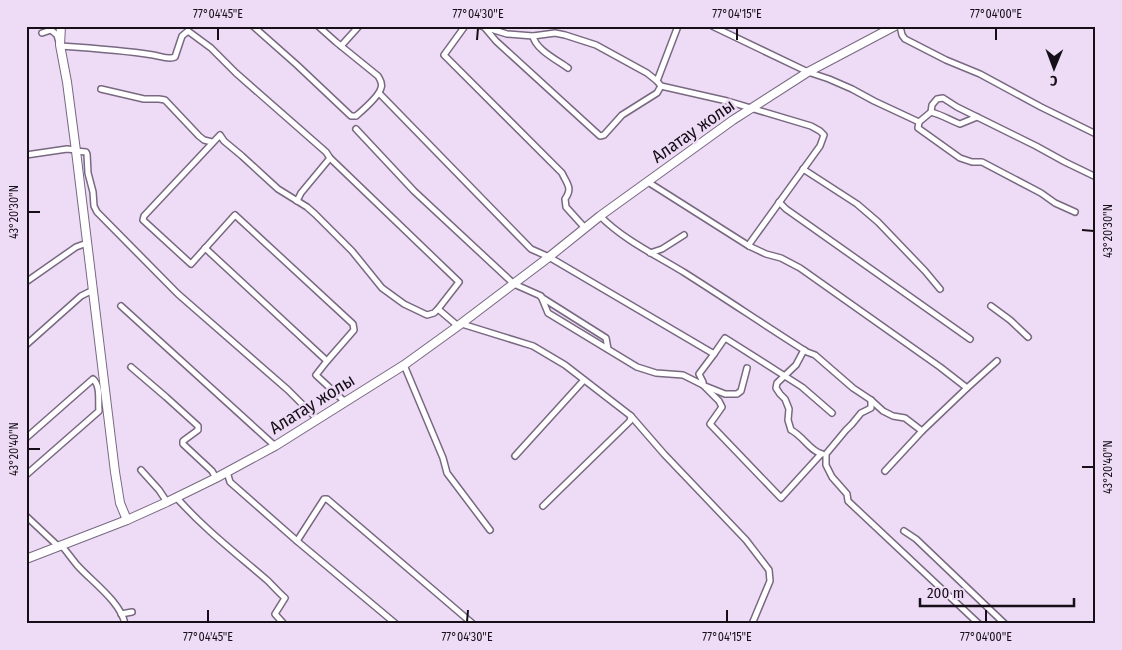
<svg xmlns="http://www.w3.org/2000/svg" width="1122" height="650" font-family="'Fira Sans Condensed',sans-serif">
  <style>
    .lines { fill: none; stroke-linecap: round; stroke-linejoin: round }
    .street-casing { stroke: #786880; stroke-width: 8 }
    .secondary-casing { stroke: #786880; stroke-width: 10 }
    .street { stroke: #fff; stroke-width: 5 }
    .secondary { stroke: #fff; stroke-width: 8 }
    .ticks { fill: none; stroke: #160f18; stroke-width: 2 }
    .labels { text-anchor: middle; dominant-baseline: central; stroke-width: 5; stroke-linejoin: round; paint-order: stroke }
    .street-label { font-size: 18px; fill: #160f18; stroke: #eedcf6 }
    .neatline { fill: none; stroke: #160f18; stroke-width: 2 }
    .ticks-label { font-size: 12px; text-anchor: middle; fill: #160f18 }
  </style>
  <rect width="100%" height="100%" fill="#eedcf6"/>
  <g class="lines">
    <g class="street-casing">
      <g id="street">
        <path d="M253,26l44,39 54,51h5c7,-6 23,-20 25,-28 2,-5 -1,-8 -3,-12l-42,-34 -18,-16"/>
        <path d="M465,26l-21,29 118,118c5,11 11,15 3,26l1,8 19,21"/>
        <polyline points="481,26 507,34 533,36 555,33 565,35 596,45 647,73 657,81"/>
        <polyline points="678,26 657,81 661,86 727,101 811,126 820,131 824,135 820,146 750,243 749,246 766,254 781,258 800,268 940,367 967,388 922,431 885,471"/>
        <polyline points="712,26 808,72 829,79 852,89 874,101 919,122 931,112 932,105 937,99 943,98 957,107 1036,146 1065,162 1096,177"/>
        <polyline points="900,26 902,35 905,39 946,60 980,74 1041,107 1096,134"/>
        <polyline points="485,28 496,41 600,136 604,135 622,115 657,93 661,86"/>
        <path d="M42,33l9,-3 6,5 3,11c31,2 62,4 93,9 7,1 16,5 22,2l7,-21 6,-5 23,17 25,25 90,79 4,6 129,124 -21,27"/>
        <path d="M533,36c2,13 24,24 35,32"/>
        <polyline points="341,46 359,26"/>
        <polyline points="101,89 144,99 159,99 165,100 199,136 204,140 212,142"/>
        <path d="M931,112c11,3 19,8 29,12l17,-7"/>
        <polyline points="919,122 918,128 960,158 972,162 982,162 1041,193 1055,203 1075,212"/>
        <polyline points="356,129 414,191 514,284 541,296 548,313 637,367 656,373 683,375 703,385 703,382 699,374 714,354 549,257 531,249 379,93"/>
        <polyline points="76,151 86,152 87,154 88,173 93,192 94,206 97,212 178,294 288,390 317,419"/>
        <polyline points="26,155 67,149 76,150"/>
        <polyline points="803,169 857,204 878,222 925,271 940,289"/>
        <polyline points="648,182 749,246"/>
        <polyline points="297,201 301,193 330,158"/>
        <polyline points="779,202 786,209 970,339"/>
        <path d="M600,216c25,25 56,39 85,57 41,26 81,53 122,79l8,3 38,33 18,12 12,11 10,5 12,2 17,13"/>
        <polyline points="205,248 327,361 316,375 345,402"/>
        <polyline points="650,253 662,249 684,235"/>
        <polyline points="26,282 76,247 87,243"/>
        <polyline points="541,297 606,338 608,349"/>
        <polyline points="121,306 275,446"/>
        <polyline points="991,306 1010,320 1028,337"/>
        <polyline points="462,324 533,346 565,365 631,416 630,421 543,506"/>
        <polyline points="26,345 81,296 93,290"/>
        <path d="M804,350l-8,15 -19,18 -1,5 4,6 5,5 4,10 -1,11 3,10c12,6 19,21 31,24"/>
        <polyline points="714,354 725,338 802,387 832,413"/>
        <polyline points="327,361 354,330 353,324 235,215 191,264 143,220 144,216 220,135 224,141 242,156 278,189 307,207 315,214 352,251 382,288 404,304 427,315 434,313 438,309 458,326"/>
        <polyline points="404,365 443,458 447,473 490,530"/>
        <polyline points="131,367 166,397 198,426 198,430 183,441 183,444 212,471 216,478"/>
        <polyline points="703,385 719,401 722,407 710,424 781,498 821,454"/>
        <polyline points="705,386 725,394 737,394 741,391 747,368"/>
        <polyline points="967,388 997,361"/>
        <polyline points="871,400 871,408 861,413 852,424 846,430 826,454 826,465 832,477 847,494 848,501 979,624"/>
        <polyline points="631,416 664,454 746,540 769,570 770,581 752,624"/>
        <path d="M26,438l67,-59c8,7 5,22 6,32l-73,64"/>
        <polyline points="515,456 584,380"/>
        <polyline points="141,470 159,490 167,502"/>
        <polyline points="227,472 230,482 297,541 396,624"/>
        <path d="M176,497c28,32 61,57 92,84 6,6 11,12 17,17l-10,16 9,10"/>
        <polyline points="26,516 59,547"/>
        <polyline points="904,531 916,539 1005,624"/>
        <polyline points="297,541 324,499 327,499 473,624"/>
        <path d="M62,546c5,6 10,13 15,19 14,16 44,37 48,59"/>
        <polyline points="121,614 132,612"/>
      </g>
    </g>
    <g class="secondary-casing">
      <g id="secondary">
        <polyline points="61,26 60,45 67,82 76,151 115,472 120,503 127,520"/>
        <polyline points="26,559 127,520 167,502 216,478 275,446 404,365 458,326 549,257 600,216 733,120 808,72 895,26"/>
      </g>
    </g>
    <use href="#street" class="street"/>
    <use href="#secondary" class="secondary"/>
  </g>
  <path class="ticks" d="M218,40v-12M477,40l1,-12M737,40v-12M996,40v-12M28,212h12M1082,230l12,1M28,449h12M1082,467h12M208,622v-12M467,622l1,-12M727,622v-12M986,622v-12"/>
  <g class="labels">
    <g class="street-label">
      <text transform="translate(693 131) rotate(-35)">Алатау жолы</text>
      <text transform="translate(312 404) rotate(-32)">Алатау жолы</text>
    </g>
  </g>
  <rect width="1122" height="650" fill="none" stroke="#eedcf6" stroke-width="55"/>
  <g transform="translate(1054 68) rotate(181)" stroke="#eedcf6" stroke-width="4" paint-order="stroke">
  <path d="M0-4L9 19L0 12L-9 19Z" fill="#160f18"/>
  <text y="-8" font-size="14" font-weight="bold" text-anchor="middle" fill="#160f18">С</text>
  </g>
  <path d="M920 598v8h154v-8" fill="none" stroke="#160f18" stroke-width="2.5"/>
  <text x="927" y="598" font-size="15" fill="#160f18" stroke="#eedcf6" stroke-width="4" paint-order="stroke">200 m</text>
  <rect x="28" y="28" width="1066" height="594" class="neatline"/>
  <g class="ticks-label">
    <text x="218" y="18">77°04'45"E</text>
    <text x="478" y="18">77°04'30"E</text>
    <text x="737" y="18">77°04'15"E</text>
    <text x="996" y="18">77°04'00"E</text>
    <text transform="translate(14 212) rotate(-90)" y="4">43°20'30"N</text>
    <text transform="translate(1108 231) rotate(-90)" y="4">43°20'30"N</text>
    <text transform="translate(14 449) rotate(-90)" y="4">43°20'40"N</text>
    <text transform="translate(1108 467) rotate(-90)" y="4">43°20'40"N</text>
    <text x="208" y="641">77°04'45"E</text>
    <text x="467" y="641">77°04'30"E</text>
    <text x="727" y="641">77°04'15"E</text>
    <text x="986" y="641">77°04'00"E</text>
  </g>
</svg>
